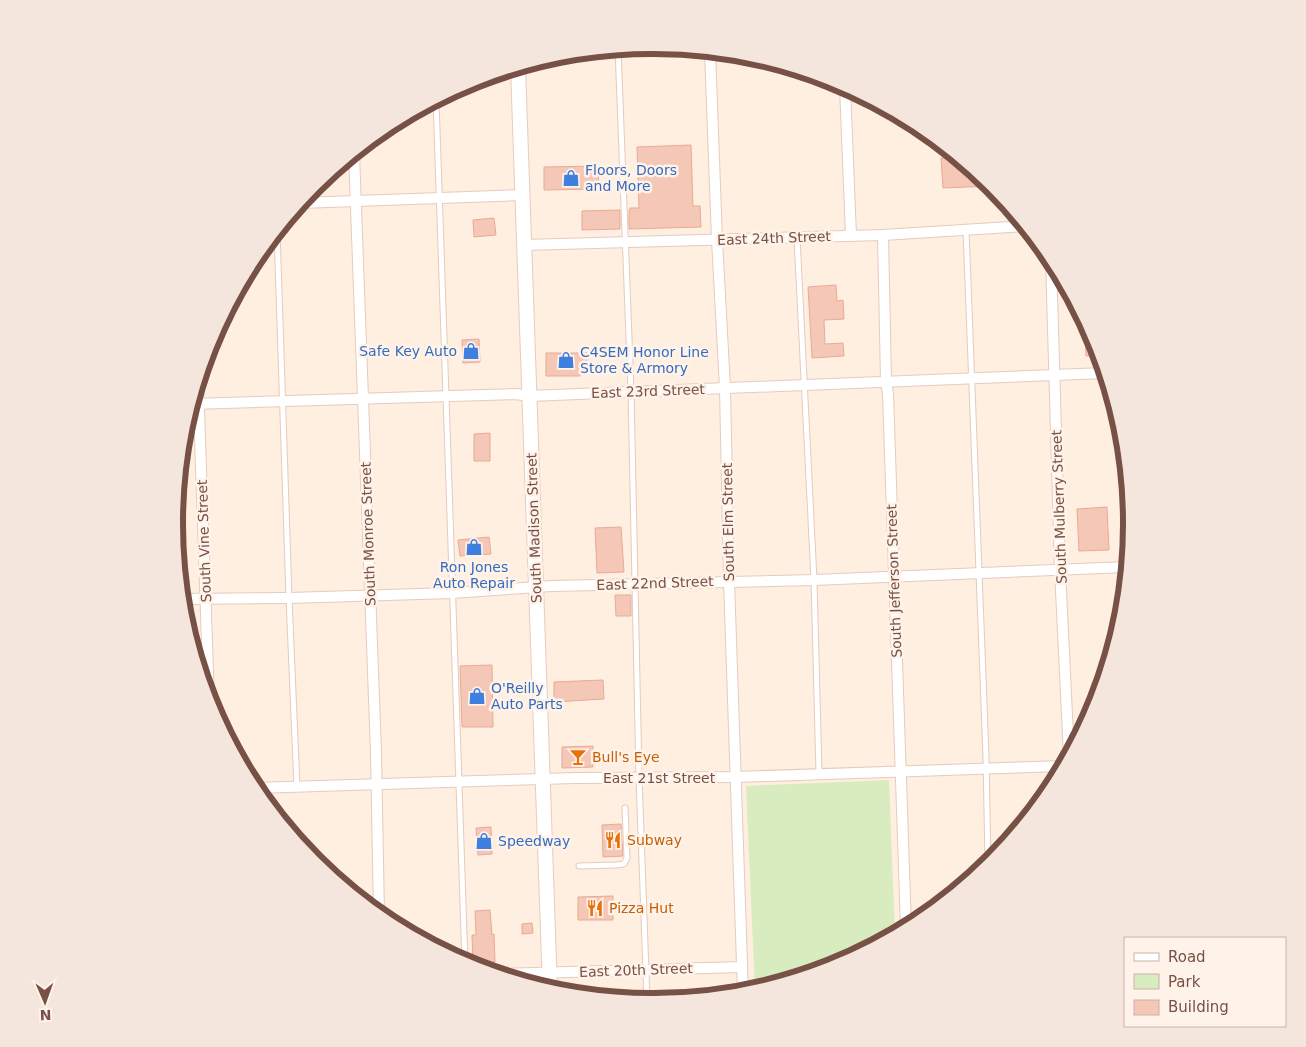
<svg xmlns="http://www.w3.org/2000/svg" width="1306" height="1047" font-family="'DejaVu Sans',sans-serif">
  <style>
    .green { fill: #d8ecbf }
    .building { fill: #f5c7b7; stroke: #e9aa96 }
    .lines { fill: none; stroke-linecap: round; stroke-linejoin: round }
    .lane-casing { stroke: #e5cbbf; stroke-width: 7 }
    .street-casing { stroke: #e5cbbf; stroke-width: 12 }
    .secondary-casing { stroke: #eacbbc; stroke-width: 16 }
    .lane { stroke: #fff; stroke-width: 5 }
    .street { stroke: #fff; stroke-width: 10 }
    .secondary { stroke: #fff; stroke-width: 14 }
    .labels { text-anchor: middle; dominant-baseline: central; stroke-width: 5; stroke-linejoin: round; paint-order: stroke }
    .shop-label { font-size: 14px; fill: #366cbe; stroke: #fff3e9; text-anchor: start }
    .street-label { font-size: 14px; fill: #775046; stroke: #fff3e9 }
    .food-label { font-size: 14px; fill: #c56008; stroke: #fff3e9; text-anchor: start }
    .rim { fill: none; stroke: #775046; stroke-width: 6 }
  </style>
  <rect width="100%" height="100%" fill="#feefe1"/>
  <polygon class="green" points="889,780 895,934 836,966 755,990 746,786"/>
  <g class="building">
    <polygon points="691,145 693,206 700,206 701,227 629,229 629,210 630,210 630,208 639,208 637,147"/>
    <polygon points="957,157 992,185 992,186 943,188 941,158"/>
    <polygon points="598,166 599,189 544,190 544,167"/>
    <polygon points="620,210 620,229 582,230 582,211"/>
    <polygon points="494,218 496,235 474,237 473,220"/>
    <polygon points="836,285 837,301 843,300 844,319 824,320 825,344 843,343 844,356 812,358 808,287"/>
    <polygon points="1084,320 1095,341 1100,356 1086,356"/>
    <polygon points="479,339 480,362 463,363 462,340"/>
    <polygon points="546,353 587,353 587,366 580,366 580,376 546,376"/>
    <polygon points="490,433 490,461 474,461 474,434"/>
    <polygon points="1107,507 1109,550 1079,551 1077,509"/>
    <polygon points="621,527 624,572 597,573 595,528"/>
    <polygon points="489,537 491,554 460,556 458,540"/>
    <polygon points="615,595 631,595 631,616 616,616"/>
    <polygon points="492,665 493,727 462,727 460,666"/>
    <polygon points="603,680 604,699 554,702 554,682"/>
    <polygon points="593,746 593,767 562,768 562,747"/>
    <polygon points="621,824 623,856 603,857 602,825"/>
    <polygon points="491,827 492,854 478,855 476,828"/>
    <polygon points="613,896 613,920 578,920 578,897"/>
    <polygon points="490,910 492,935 494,934 495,962 473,963 472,935 476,935 475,911"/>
    <polygon points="532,923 533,933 522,934 522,924"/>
  </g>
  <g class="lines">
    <g class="lane-casing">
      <g id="lane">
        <polyline points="618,48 631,391 639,777 647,1001"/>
        <polyline points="436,99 465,963"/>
        <polyline points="966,230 986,756 988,865"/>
        <polyline points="277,231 289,598 297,787"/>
        <polyline points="797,238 814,580 819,773"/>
        <polyline points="579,866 616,865 624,864 627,858 625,808"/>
      </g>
    </g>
    <g class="street-casing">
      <g id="street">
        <polyline points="710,51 717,240 725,388 729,581 743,993"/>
        <polyline points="845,86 851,236"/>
        <polyline points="354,153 376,753 379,915"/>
        <polyline points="300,203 522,195"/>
        <polyline points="883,235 886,381 888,394 906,928"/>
        <polyline points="524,245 883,235 1025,226"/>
        <polyline points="1051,259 1060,570 1069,756"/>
        <polyline points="198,381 209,701"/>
        <polyline points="192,404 516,394 529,396 1105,373"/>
        <polyline points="182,599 289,598 452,593 552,586 814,580 1127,567"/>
        <polyline points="255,788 575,778 736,777 1064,766"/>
        <polyline points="499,974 742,967"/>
      </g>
    </g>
    <g class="secondary-casing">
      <polyline id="secondary" points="518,67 550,990"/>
    </g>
    <use href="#lane" class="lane"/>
    <use href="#street" class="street"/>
    <use href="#secondary" class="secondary"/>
  </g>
  <defs>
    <g id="shop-bare" transform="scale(1.35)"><path d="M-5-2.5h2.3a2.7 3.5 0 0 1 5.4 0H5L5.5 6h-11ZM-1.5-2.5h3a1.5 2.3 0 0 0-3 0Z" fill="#3f7fe0" stroke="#fff3e9" stroke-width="2.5" paint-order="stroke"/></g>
    <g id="bar-bare" transform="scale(1.35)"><path d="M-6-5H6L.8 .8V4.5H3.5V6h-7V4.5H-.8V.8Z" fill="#e8710a" stroke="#fff3e9" stroke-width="2.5" paint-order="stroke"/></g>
    <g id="restaurant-bare" transform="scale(1.35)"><path d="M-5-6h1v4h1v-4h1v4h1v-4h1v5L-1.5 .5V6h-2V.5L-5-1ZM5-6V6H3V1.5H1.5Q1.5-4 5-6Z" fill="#e8710a" stroke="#fff3e9" stroke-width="2.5" paint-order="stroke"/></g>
  </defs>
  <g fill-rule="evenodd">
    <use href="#shop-bare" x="571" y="178"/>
    <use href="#shop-bare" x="471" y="351"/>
    <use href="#shop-bare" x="566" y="360"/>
    <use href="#shop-bare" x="474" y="547"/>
    <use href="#shop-bare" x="477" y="696"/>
    <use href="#bar-bare" x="578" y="757"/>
    <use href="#restaurant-bare" x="613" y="840"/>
    <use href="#shop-bare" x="484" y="841"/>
    <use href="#restaurant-bare" x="595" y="908"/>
  </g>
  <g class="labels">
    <g class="shop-label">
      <text x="585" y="170">Floors, Doors<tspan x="585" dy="16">and More</tspan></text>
      <text x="457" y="351" text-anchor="end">Safe Key Auto</text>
      <text x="580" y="352">C4SEM Honor Line<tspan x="580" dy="16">Store &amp; Armory</tspan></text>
      <text x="474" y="567" text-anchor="middle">Ron Jones<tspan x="474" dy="16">Auto Repair</tspan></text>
      <text x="491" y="688">O'Reilly<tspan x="491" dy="16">Auto Parts</tspan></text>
      <text x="498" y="841">Speedway</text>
    </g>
    <g class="street-label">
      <text transform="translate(774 238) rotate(-2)">East 24th Street</text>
      <text transform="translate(648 391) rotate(-2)">East 23rd Street</text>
      <text transform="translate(1059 507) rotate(-92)">South Mulberry Street</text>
      <text transform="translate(728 522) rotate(-91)">South Elm Street</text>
      <text transform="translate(534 528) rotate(-92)">South Madison Street</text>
      <text transform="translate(368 534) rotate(-92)">South Monroe Street</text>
      <text transform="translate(204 541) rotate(-92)">South Vine Street</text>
      <text transform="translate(894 581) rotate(-92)">South Jefferson Street</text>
      <text transform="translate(655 583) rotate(-2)">East 22nd Street</text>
      <text x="659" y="778">East 21st Street</text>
      <text transform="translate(636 970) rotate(-2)">East 20th Street</text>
    </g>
    <g class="food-label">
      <text x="592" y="757">Bull's Eye</text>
      <text x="627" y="840">Subway</text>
      <text x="609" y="908">Pizza Hut</text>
    </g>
  </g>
  <path d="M0 0H1306V1047H0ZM652 54H654A469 469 0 0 1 1123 523V524A469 469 0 0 1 654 993H652A469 469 0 0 1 183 524V523A469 469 0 0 1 652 54Z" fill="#f4e6dc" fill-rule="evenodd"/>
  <path class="rim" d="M652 54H654A469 469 0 0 1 1123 523V524A469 469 0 0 1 654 993H652A469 469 0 0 1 183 524V523A469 469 0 0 1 652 54Z"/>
  <rect x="1124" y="937" width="162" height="90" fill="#fff3e9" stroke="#c9b2a8"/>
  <rect x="1134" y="953" width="25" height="8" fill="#ffffff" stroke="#c9b2a8"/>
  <text x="1168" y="962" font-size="15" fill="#775046">Road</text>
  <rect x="1134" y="974" width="25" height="15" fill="#d8ecbf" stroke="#c9b2a8"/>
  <text x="1168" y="987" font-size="15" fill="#775046">Park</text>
  <rect x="1134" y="1000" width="25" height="15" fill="#f5c7b7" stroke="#c9b2a8"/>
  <text x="1168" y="1012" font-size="15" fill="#775046">Building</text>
  <g transform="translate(45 1002) rotate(178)" stroke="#fff3e9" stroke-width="4" paint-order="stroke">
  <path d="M0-4L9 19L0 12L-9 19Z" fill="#775046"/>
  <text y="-8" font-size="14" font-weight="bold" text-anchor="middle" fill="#775046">N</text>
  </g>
</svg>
